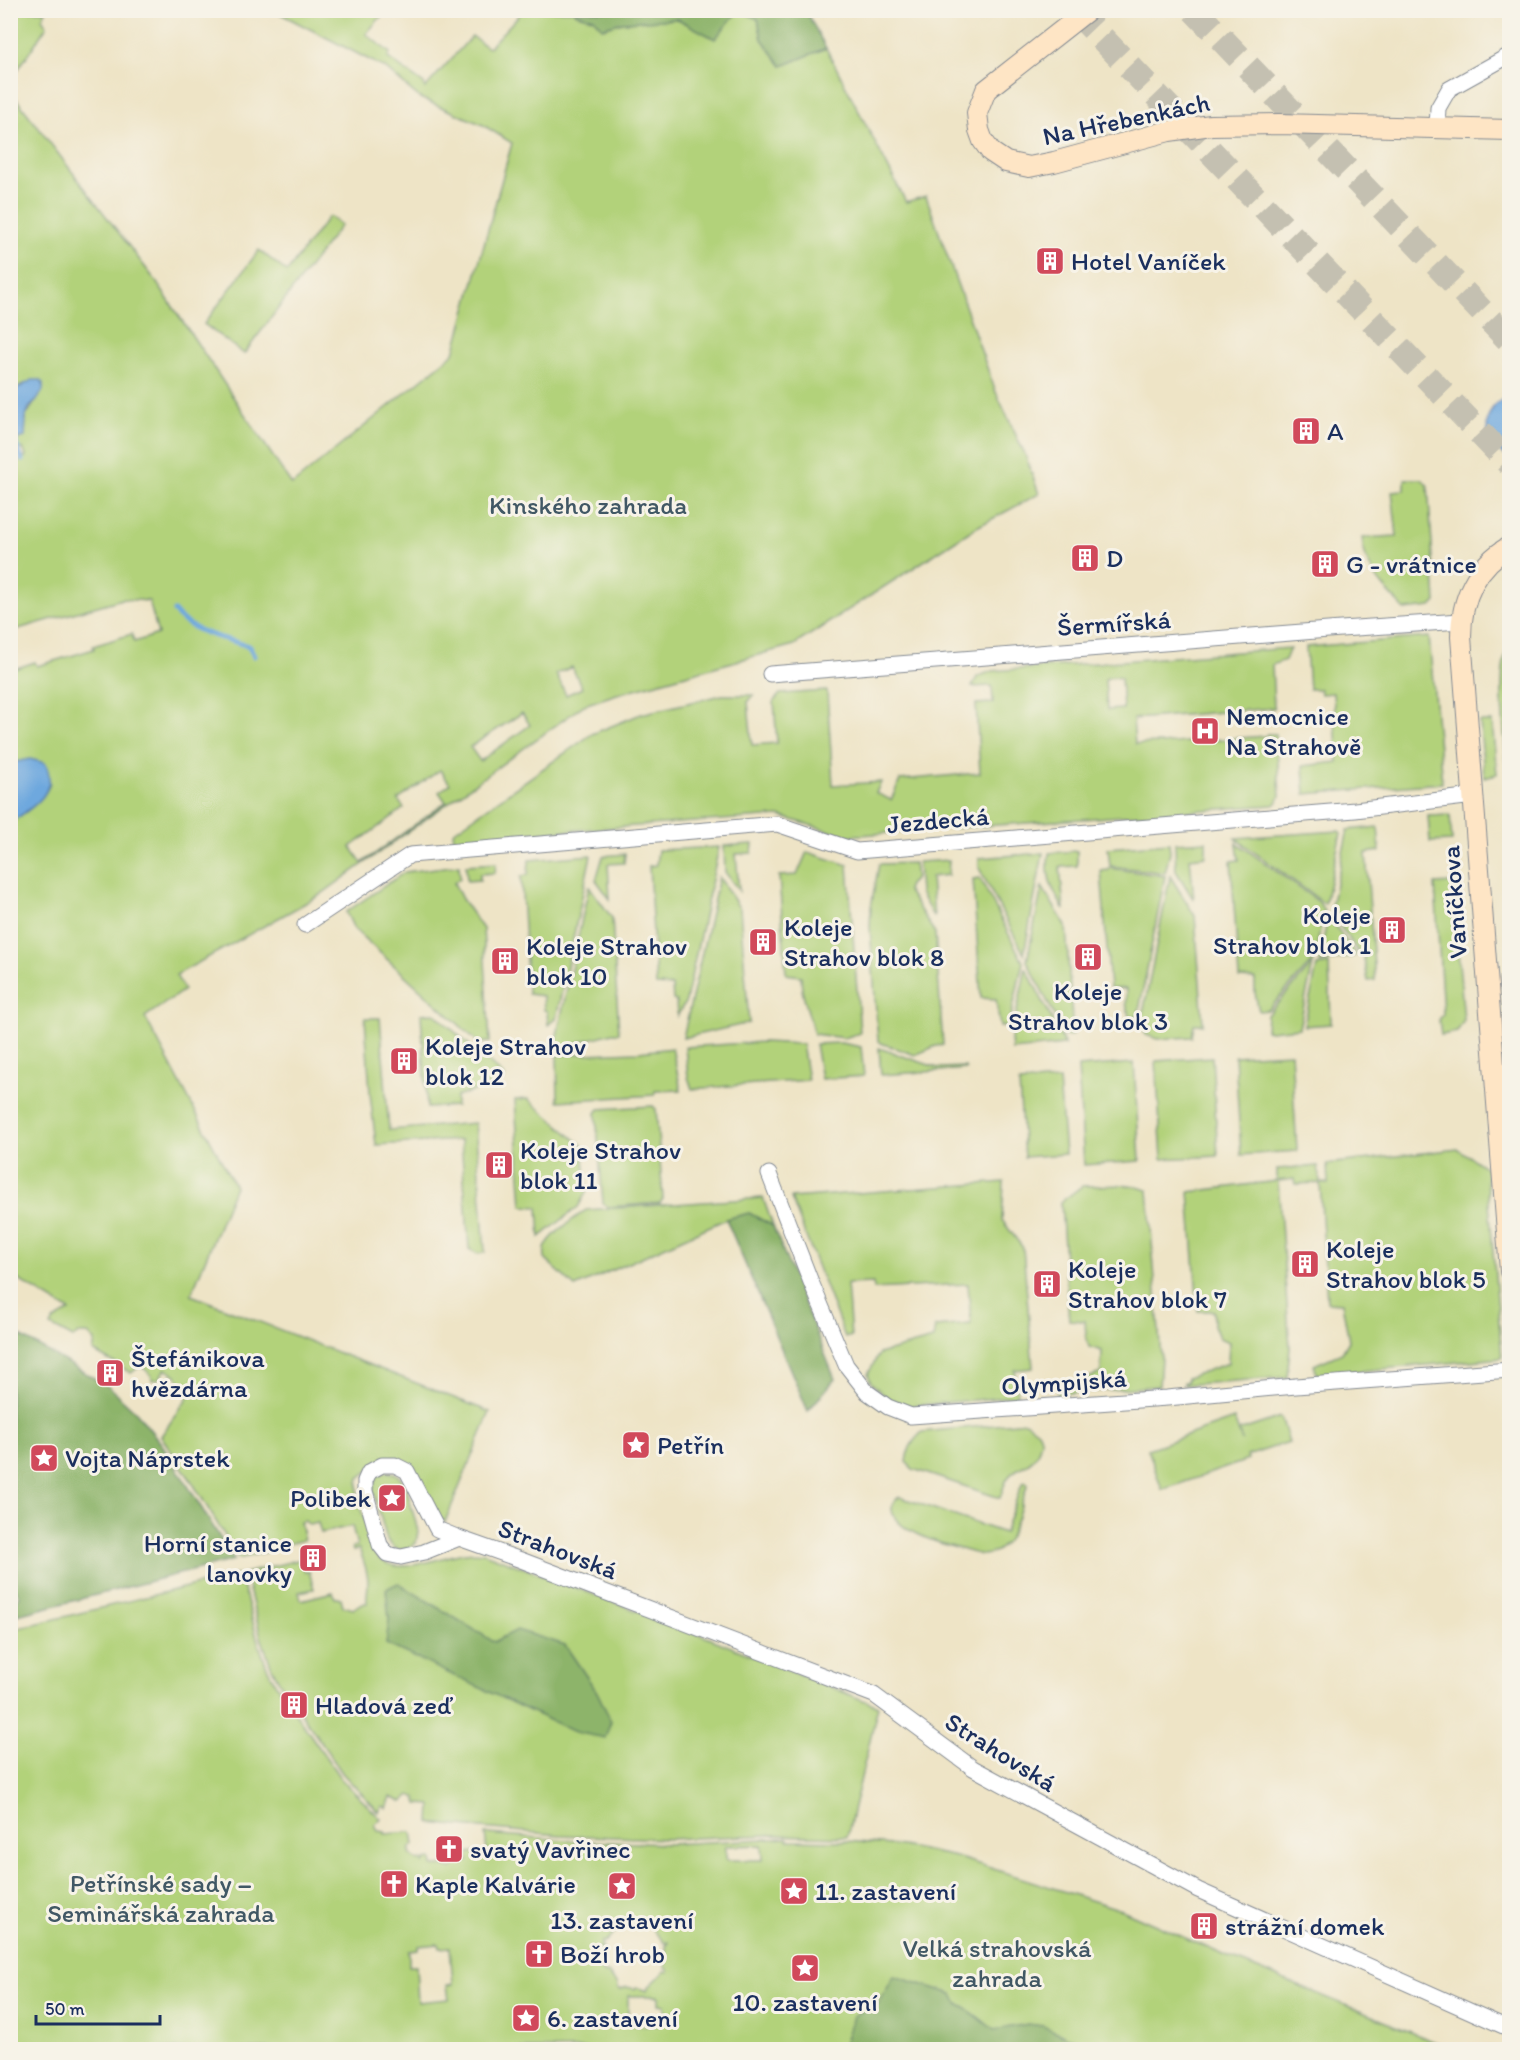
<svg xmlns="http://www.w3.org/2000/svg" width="1520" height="2060" font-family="Itim,sans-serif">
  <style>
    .green { fill: #b2d27a; stroke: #66806c; stroke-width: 1.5; fill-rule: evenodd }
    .forest { fill: #8db46a; stroke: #547264; stroke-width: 1.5 }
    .water { fill: #6ea8de; stroke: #446c9e; stroke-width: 1.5 }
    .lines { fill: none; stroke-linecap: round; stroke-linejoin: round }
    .stream { stroke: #6ea8de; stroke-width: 5 }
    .highway-tunnel { stroke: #c4c0b1; stroke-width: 26; stroke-dasharray: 26 13; stroke-linecap: butt }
    .street-casing { stroke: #848a92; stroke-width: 17 }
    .secondary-casing { stroke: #848a92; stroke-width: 22 }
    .street { stroke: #fff; stroke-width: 15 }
    .secondary { stroke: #fee5c5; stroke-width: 20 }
    .labels { text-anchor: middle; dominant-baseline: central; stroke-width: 6; stroke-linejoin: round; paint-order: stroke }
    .street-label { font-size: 26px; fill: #1b2f5e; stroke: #f7f3e8 }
    .poi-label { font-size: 26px; fill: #1b2f5e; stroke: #f7f3e8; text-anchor: start }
    .park-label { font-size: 26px; fill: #415865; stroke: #f7f3e8 }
  </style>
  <rect width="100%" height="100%" fill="#f7f3e8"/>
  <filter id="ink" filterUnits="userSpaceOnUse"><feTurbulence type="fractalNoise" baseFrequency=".0167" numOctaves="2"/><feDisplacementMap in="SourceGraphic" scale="12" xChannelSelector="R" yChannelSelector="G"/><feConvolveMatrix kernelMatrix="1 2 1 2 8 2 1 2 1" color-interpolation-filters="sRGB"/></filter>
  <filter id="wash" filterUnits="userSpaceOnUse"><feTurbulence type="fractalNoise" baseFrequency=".008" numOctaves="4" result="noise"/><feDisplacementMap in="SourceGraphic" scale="24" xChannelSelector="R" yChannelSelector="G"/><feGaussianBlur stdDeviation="1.35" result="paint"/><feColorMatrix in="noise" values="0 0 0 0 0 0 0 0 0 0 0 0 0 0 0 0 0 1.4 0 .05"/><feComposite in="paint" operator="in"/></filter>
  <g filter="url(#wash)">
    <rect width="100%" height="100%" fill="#eee4c6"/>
    <g class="green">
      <polygon points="11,10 46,11 42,19 47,26 11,80"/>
      <path d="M275,11h111l-20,23 24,19 -2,5 36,26 1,4 47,-52 16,12 35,-37h51l3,3 16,4 10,10 19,-6 56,-3 37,19 23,-27h3l17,8 4,20 20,27 44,-18 80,154 20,-6 69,194 31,67 13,37 -64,34 -181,117 -177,49 -33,11 -264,190 -144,80 8,15 -39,27 90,169 -44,109 299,117 -45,110 -5,-3 -30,-54 -12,-7h-13l-26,20c-4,16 3,34 8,50 1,7 2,15 6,22 19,38 77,-4 111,3l217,82 177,71 -31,131 -77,-2 -102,4 -108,-4 -113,-10 -17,-2 1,-18 -13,-1 -2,-7 -6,-2 -8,7 -11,-5 -4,11 -5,-2 -3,6 -36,-38 -63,-91 -9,-17 -10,-29 -16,-64 61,-15 1,4 -4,2 2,8 4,-1 5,18 -15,3 2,8 32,-8 2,6h6l2,8 10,3 7,-5 7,-1c-1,-7 1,-12 1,-20 0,-13 -5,-24 -9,-34l-6,2 -1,-4 5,-1 -5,-20 -31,7 -3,-10 -9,2 -4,-4 -5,1 4,18 -38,9v3l-27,7 -47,-77 -31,-46 27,-39 -12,-22 -11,-6 -6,10 -7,1 -1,-5 -7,-7 -5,-1 -8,6 -38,-22 2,-10 -7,-7h-11l-4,4 -22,-12 3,-6 16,-9 -56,-34 -3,6v-461c15,-10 31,-20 39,-38l-33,-23 -6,2v-93l24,-8 2,4 57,-17 -1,-3 39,-12 2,8 24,-8 -9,-33 -27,-2 -111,32v-175l2,5h7l6,-5 -3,-8 -12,6v-13l14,-4 1,-21 17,-26 -20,-6 -12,8v-300l144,188 137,205 162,-132 58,-210 -29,-18 -63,-27 -35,-30zM572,667l10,21 -16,7 -10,-21zM522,713l8,12 -50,36 -10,-14zM440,770l10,14 -11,8 7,10 -84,61 -11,-16 53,-39 -6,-8z"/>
      <polygon points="329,216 341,225 244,354 204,324 259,250 287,272"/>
      <path d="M1405,479h17l6,7 8,116 -5,5 -26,3c-20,-21 -41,-41 -43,-72l35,-2 -5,-45 13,-1z"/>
      <polygon points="1429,637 1442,783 1305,794 1303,766 1338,762 1333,693 1321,694 1320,689 1309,689 1306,647"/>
      <path d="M1509,644v144c-2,-40 -15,-110 0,-144z"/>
      <path d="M1290,648l-5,12 -13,5 2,43 -141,11 2,25 26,-1v1l105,-8 1,-2h9l4,62 -3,7 -4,2 -426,31 -68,-20 -317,22v3l-8,-2 -1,-7 139,-98 49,-20 81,-19h32l-6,7 4,43 25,-2 -3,-42 6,-7 47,-3 6,94 48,-3 -5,11 15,7 9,-20 80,-7 -4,-69 17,-1 -1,-17 -20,1 5,-10 15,-6zM1112,677l9,1 2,31 -16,1 -2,-31z"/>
      <polygon points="1480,722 1492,722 1497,774 1484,777"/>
      <polygon points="1450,815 1452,841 1430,842 1428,816"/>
      <polygon points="1378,827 1380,851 1366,853 1375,980 1368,981 1363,953 1359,953 1331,913 1331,906 1348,830"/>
      <polygon points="1339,831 1341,833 1325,904 1235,838"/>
      <polygon points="1206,841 1206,856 1190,858 1194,900 1176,871 1175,843"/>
      <polygon points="1169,843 1170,852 1165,873 1110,866 1108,848"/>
      <polygon points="1237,843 1319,902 1324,911 1314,960 1268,1010 1259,1011 1255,993 1255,979 1239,978 1231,861 1239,860"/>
      <polygon points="753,844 752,853 736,854 739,891 725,872 724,846"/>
      <polygon points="719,847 686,1001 677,1016 676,1001 673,1000 672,986 656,985 649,866 656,865 658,850"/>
      <path d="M1077,851v15l-17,1 4,43c-12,-22 -19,-32 -15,-57z"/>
      <polygon points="807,852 848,865 860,1033 844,1038 814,1034 802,990 801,976 786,974 779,876 797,875"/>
      <polygon points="1043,853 1024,954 979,868 979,858"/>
      <polygon points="625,854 624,863 608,864 610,899 596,880 603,856"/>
      <polygon points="591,855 558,1009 556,1018 548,1025 547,1011 544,1010 543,996 528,994 521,876 528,875 529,860"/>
      <polygon points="949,860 948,875 931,877 934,918 920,893 918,862"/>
      <polygon points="496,863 495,873 480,874 480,880 467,881 466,865"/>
      <polygon points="914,863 916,878 909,885 907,890 935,933 943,1045 936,1046 915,1055 881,1043 878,1041 870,926 871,907 879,864"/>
      <polygon points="459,865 460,878 454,883 462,899 483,929 490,1042 479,1043 354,929 346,912 405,872"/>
      <polygon points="1110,868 1165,876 1138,1016 1129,1017 1126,1003 1126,989 1110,988 1101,871 1109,870"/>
      <polygon points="1170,876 1195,916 1203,1024 1194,1024 1192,1037 1157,1039 1146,1035 1141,1024"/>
      <polygon points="719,877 740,909 749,1023 683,1038"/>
      <polygon points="980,878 1023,962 1009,1026 1000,1027 996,999 981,998 973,879"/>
      <polygon points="1452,883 1464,1020 1457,1032 1441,1035 1439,1020 1443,1014 1435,884"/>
      <polygon points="589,886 612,918 619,1033 612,1033 554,1049"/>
      <polygon points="1042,887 1066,926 1073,1035 1065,1036 1027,961"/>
      <polygon points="1328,916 1355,953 1355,956 1320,963 1319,961"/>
      <polygon points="1313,964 1299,1028 1270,1031 1266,1030 1267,1015"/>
      <polygon points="1329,964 1331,1024 1304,1026 1317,966"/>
      <polygon points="1026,968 1063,1041 1064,1045 1012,1050 1011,1039"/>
      <polygon points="434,1013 505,1077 503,1081 456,1097 456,1106 427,1108 421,1014"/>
      <polygon points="365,1018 380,1018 389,1130 475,1123 485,1252 478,1254 469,1249 461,1140 376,1145 370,1093"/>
      <polygon points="763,1042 802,1044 808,1080 692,1089 688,1077 685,1047"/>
      <polygon points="841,1043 861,1047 864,1076 821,1079 815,1044"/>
      <polygon points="672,1048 681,1090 655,1091 655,1095 558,1101 557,1055 639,1052"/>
      <polygon points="879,1048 938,1068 965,1067 966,1069 881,1075"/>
      <polygon points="1291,1053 1297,1151 1241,1155 1235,1056"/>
      <polygon points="1212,1057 1218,1156 1162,1159 1156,1061"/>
      <polygon points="1134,1063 1140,1161 1084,1165 1078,1067"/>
      <polygon points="1059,1080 1065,1154 1024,1157 1019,1083"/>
      <polygon points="528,1099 583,1146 587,1191 578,1207 540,1237 538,1207 522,1206 515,1100"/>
      <polygon points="653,1106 656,1109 663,1199 660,1203 608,1207 603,1203 596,1113 599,1109"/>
      <polygon points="1458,1149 1486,1168 1502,1358 1317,1375 1314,1365 1342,1353 1349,1341 1342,1303 1327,1302 1320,1183 1295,1184 1294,1179 1278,1181 1290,1348 1287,1377 1184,1385 1184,1382 1187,1382 1187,1378 1228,1363 1229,1342 1219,1338 1214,1325 1214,1311 1198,1311 1189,1192 1277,1181 1277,1169 1318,1166 1320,1182 1328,1184 1327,1164"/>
      <polygon points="1004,1182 1002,1220 1023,1248 1033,1368 1015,1370 1018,1396 909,1406 886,1398 870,1381 868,1374 879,1354 933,1339 935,1327 971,1324 968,1284 874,1289 873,1283 847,1284 851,1337 845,1337 791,1198"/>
      <polygon points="1130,1185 1148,1190 1161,1358 1159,1386 1058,1394 1057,1390 1101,1373 1102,1351 1089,1347 1086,1336 1085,1321 1069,1320 1061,1202 1082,1186"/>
      <path d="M763,1198l10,28 -24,-13 -23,6 -151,68 -30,-28c0,-3 -1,-6 0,-10 3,-13 30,-31 41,-39z"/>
      <polygon points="1281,1417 1289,1442 1247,1456 1248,1460 1162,1490 1148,1449 1234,1419 1242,1441 1239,1431"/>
      <path d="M1026,1422l12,9c3,5 4,8 2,14 -5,24 -23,18 -33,34 -3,6 -5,13 -7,19l-87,-29 -7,-7c1,-13 7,-22 16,-30z"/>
      <polygon points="386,1472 395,1473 405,1483 418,1531 416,1543 411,1547 401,1550 394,1548 387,1540 373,1490 377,1476"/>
      <path d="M1025,1482l3,2c-11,26 -12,70 -47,71 -21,-7 -90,-20 -89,-47 1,-6 3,-9 8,-11l104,36 18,-49z"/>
      <path d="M240,1574l17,64 9,27 10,20 65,94 40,40 -6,5 3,7 7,1v2l27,-2 2,13 -3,2 -1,7 8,7 4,-1 1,3 2,-1v-2l7,-1 1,7h10l9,3 7,-6 9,-2 -1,-7 20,-2 -2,-18h2l92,7 90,3 118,-6 1,2 58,1 56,5 54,11 166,53 104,46 226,93h-1441l-1,-419zM762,1845l1,15h-37v-14zM622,1922l2,3 23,1 1,-3 2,1 -1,2 16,17 3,-1v2l-2,1v23l3,2 -1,2 -3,-1 -17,17 -1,3 -11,-4 -1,2 -8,-2 -8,3 -2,-7 -7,-5 1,-1 -3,-4 -2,1 -5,-3 1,-8h2v-5h-2l2,-8 -7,-2h5v-6l3,1 16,-17 -1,-3zM439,1944l1,4 10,-1 3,37 -6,1 2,14 -31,3 -2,-36h-7v-15l9,-1v-4zM628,1996h31v8l6,1v13h-6l-1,7h-30z"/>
    </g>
    <g class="forest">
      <polygon points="574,11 738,11 715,39 678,19 622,22 602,28 593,18 577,14"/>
      <polygon points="741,11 806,11 826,48 782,66 762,39 758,19"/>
      <polygon points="749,1213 773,1226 835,1379 808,1411 726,1219"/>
      <polygon points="10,1330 108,1386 137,1413 163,1446 234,1560 17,1615 14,1603 20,1596 16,1590 10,1592"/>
      <polygon points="398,1583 494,1642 517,1630 565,1645 597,1692 611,1721 605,1738 575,1732 386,1644 389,1620 386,1589"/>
      <path d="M894,1976l59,18 6,11c12,5 24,16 35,25l34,-6 15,2 39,17 19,4 2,2h-260l10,-33 26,-13z"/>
    </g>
    <g class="water">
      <polygon points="32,380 40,380 43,383 43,390 38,399 29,408 26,416 25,437 11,441 11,392"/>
      <path d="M1509,397h1l-1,60c-27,-10 -31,-51 0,-60z"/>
      <path d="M30,759l15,4c15,29 -13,45 -34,59v-59z"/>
    </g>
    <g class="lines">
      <g class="stream">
        <polyline points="12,433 22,460"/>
        <path d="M174,611c16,22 50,27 75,35l5,10"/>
      </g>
    </g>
  </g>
  <g filter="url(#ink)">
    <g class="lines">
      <g class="highway-tunnel">
        <polyline points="1075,10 1510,464"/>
        <polyline points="1194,10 1510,341"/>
      </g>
      <g class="street-casing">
        <g id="street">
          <polyline points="1437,128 1438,108 1449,89 1510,55"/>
          <polyline points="770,674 1341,629 1461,621"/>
          <polyline points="305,925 410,855 777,824 857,851 1355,810 1474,796"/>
          <polyline points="769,1174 811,1282 846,1365 867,1392 888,1407 911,1416 1167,1398 1296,1386 1510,1370"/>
          <polyline points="459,1538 424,1552 401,1557 387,1554 380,1545 365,1491 365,1481 369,1472 382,1465 395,1465 407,1471 437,1529 459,1538 521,1560 874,1695 973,1768 1198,1890 1510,2029"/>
        </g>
      </g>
      <g class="secondary-casing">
        <g id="secondary">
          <polyline points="1088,10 986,90 977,113 979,130 983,141 991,152 1006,162 1029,167 1054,162 1169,131 1211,125 1279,124 1510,130"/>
          <path d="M1510,546c-34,20 -49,53 -49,91l49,634"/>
        </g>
      </g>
      <use href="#street" class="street"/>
      <use href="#secondary" class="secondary"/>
    </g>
  </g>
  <defs>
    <g id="building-square" transform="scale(1.5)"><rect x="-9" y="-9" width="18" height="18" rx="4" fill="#d1495b" stroke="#f7f3e8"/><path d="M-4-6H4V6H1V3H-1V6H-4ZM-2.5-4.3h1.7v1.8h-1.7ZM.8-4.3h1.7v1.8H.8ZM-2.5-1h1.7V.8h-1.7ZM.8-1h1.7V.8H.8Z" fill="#fff"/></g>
    <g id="hospital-square" transform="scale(1.5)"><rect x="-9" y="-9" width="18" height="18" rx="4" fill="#d1495b" stroke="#f7f3e8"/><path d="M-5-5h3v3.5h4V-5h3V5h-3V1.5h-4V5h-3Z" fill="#fff"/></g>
    <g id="sight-square" transform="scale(1.5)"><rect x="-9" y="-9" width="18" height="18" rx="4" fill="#d1495b" stroke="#f7f3e8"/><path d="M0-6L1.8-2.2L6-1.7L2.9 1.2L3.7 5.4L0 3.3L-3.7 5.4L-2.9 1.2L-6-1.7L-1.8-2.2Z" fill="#fff"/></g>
    <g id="church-square" transform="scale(1.5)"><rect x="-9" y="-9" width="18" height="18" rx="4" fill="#d1495b" stroke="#f7f3e8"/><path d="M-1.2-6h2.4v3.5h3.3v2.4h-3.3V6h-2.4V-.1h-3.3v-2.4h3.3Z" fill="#fff"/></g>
  </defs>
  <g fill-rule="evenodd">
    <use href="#building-square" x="1050" y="261"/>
    <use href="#building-square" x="1306" y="431"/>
    <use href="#building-square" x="1085" y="558"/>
    <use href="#building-square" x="1325" y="564"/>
    <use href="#hospital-square" x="1205" y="731"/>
    <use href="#building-square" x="1392" y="930"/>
    <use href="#building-square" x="763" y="942"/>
    <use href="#building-square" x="1088" y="957"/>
    <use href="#building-square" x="505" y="961"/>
    <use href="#building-square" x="404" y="1061"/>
    <use href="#building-square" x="499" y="1165"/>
    <use href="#building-square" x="1305" y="1264"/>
    <use href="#building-square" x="1047" y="1284"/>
    <use href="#building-square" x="110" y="1373"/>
    <use href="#sight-square" x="636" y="1445"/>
    <use href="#sight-square" x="44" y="1458"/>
    <use href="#sight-square" x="392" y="1498"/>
    <use href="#building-square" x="313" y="1558"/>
    <use href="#building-square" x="294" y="1705"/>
    <use href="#church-square" x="449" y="1849"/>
    <use href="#church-square" x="394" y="1884"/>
    <use href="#sight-square" x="622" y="1886"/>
    <use href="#sight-square" x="794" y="1891"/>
    <use href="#building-square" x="1204" y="1926"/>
    <use href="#church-square" x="539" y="1954"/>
    <use href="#sight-square" x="805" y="1968"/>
    <use href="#sight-square" x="526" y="2018"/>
  </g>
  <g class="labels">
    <g class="street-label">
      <text transform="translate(1126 119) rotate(-12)">Na Hřebenkách</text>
      <text transform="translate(1114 623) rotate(-4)">Šermířská</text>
      <text transform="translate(938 820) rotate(-5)">Jezdecká</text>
      <text transform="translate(1454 902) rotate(-94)">Vaníčkova</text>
      <text transform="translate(1064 1382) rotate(-4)">Olympijská</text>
      <text transform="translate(558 1549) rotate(21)">Strahovská</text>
      <text transform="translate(1001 1752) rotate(32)">Strahovská</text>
    </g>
    <g class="poi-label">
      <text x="1071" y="261">Hotel Vaníček</text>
      <text x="1327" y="431">A</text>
      <text x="1106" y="558">D</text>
      <text x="1346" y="564">G - vrátnice</text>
      <text x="1226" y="716">Nemocnice<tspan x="1226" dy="30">Na Strahově</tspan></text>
      <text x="1371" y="915" text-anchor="end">Koleje<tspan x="1371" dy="30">Strahov blok 1</tspan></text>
      <text x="784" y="927">Koleje<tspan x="784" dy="30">Strahov blok 8</tspan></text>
      <text x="526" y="946">Koleje Strahov<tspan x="526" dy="30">blok 10</tspan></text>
      <text x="1088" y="991" text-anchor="middle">Koleje<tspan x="1088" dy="30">Strahov blok 3</tspan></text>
      <text x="425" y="1046">Koleje Strahov<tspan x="425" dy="30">blok 12</tspan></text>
      <text x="520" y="1150">Koleje Strahov<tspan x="520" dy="30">blok 11</tspan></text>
      <text x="1326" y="1249">Koleje<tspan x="1326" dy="30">Strahov blok 5</tspan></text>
      <text x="1068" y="1269">Koleje<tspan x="1068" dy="30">Strahov blok 7</tspan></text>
      <text x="131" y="1358">Štefánikova<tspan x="131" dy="30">hvězdárna</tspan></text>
      <text x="657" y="1445">Petřín</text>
      <text x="65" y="1458">Vojta Náprstek</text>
      <text x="371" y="1498" text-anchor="end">Polibek</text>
      <text x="292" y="1543" text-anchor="end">Horní stanice<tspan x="292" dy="30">lanovky</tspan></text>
      <text x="315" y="1705">Hladová zeď</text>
      <text x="470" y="1849">svatý Vavřinec</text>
      <text x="415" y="1884">Kaple Kalvárie</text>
      <text x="815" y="1891">11. zastavení</text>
      <text x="622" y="1920" text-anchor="middle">13. zastavení</text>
      <text x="1225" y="1926">strážní domek</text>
      <text x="560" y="1954">Boží hrob</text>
      <text x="805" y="2002" text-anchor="middle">10. zastavení</text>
      <text x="547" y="2018">6. zastavení</text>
    </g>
    <g class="park-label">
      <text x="588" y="505">Kinského zahrada</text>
      <text x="161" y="1883">Petřínské sady –<tspan x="161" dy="30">Seminářská zahrada</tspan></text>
      <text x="997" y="1948">Velká strahovská<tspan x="997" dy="30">zahrada</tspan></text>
    </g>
  </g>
  <rect width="1520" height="2060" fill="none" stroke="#f7f3e8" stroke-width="36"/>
  <path d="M36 2015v9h124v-9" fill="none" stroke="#1b2f5e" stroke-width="3"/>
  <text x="45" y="2015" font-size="18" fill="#1b2f5e" stroke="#f7f3e8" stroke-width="4.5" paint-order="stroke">50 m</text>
</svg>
